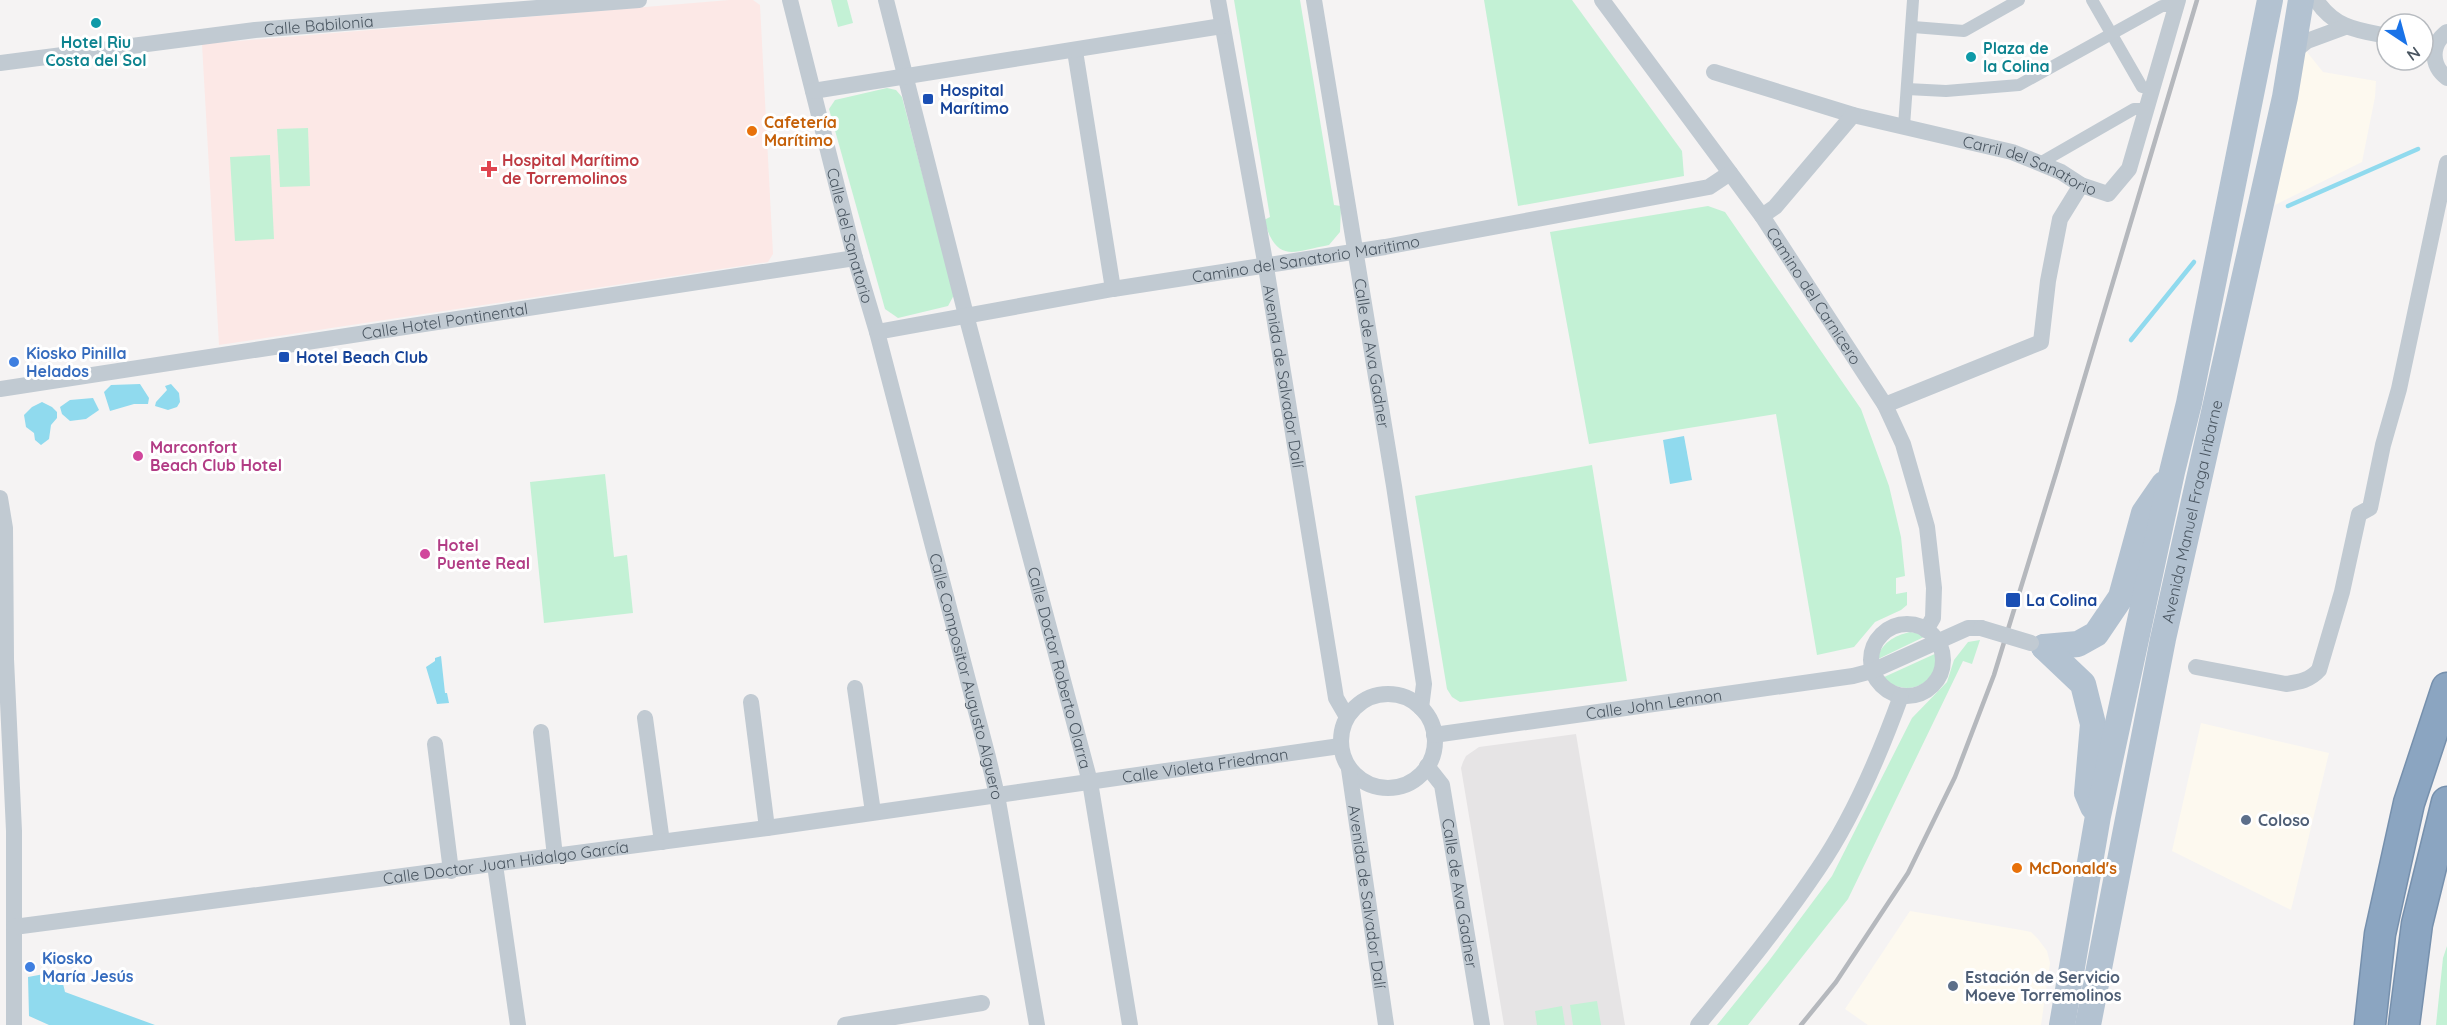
<svg xmlns="http://www.w3.org/2000/svg" width="2447" height="1025" font-family="Quicksand,sans-serif">
  <style>
    .commercial { fill: #fdf9ef }
    .education { fill: #e6e4e5 }
    .medical { fill: #fce8e6 }
    .green { fill: #c3f1d5 }
    .water { fill: #90daee }
    .lines { fill: none; stroke-linecap: round; stroke-linejoin: round }
    .stream { stroke: #90daee; stroke-width: 4.5 }
    .motorway-casing { stroke: #7690ad; stroke-width: 33 }
    .pedestrian { stroke: #c1cad2; stroke-width: 12 }
    .minor { stroke: #c1cad2; stroke-width: 16 }
    .primary { stroke: #b3c2d1; stroke-width: 26 }
    .motorway { stroke: #8ba5c1; stroke-width: 30 }
    .rail { stroke: #b5b8bd; stroke-width: 4.5 }
    .minor-bridge { stroke: #c1cad2; stroke-width: 16 }
    .culture-dot { fill: #0f9aa8; stroke: #fff; stroke-width: 2 }
    .transit-dot { fill: #1a4fb4; stroke: #fff; stroke-width: 2 }
    .food-dot { fill: #e8710a; stroke: #fff; stroke-width: 2 }
    .health-dot { fill: #e0444e; stroke: #fff; stroke-width: 2 }
    .shop-dot { fill: #3f7fe0; stroke: #fff; stroke-width: 2 }
    .hotel-dot { fill: #d1479c; stroke: #fff; stroke-width: 2 }
    .service-dot { fill: #5c6f8a; stroke: #fff; stroke-width: 2 }
    .labels { text-anchor: middle; dominant-baseline: central; stroke-width: 6; stroke-linejoin: round; paint-order: stroke }
    .street-label { font-size: 16px; fill: #4a5661; stroke: #fff }
    .culture-label { font-size: 16px; font-weight: bold; fill: #0d838f; stroke: #fff }
    .transit-label { font-size: 16px; font-weight: bold; fill: #164399; stroke: #fff; text-anchor: start }
    .food-label { font-size: 16px; font-weight: bold; fill: #c56008; stroke: #fff; text-anchor: start }
    .health-label { font-size: 16px; font-weight: bold; fill: #be3a42; stroke: #fff; text-anchor: start }
    .shop-label { font-size: 16px; font-weight: bold; fill: #366cbe; stroke: #fff; text-anchor: start }
    .hotel-label { font-size: 16px; font-weight: bold; fill: #b23c85; stroke: #fff; text-anchor: start }
    .service-label { font-size: 16px; font-weight: bold; fill: #4e5e75; stroke: #fff; text-anchor: start }
  </style>
  <rect width="100%" height="100%" fill="#f5f3f3"/>
  <g class="commercial">
    <polygon points="2301,52 2307,52 2323,72 2376,81 2375,97 2362,162 2275,205"/>
    <polygon points="2201,723 2329,753 2291,910 2172,851"/>
    <polygon points="1910,911 2021,930 2031,932 2038,939 2047,951 2050,963 2041,1025 1868,1025 1845,1009"/>
  </g>
  <polygon class="education" points="1576,734 1625,1025 1504,1025 1461,768 1463,762 1466,756 1479,747"/>
  <polygon class="medical" points="729,0 753,0 760,5 773,254 768,262 219,345 202,44"/>
  <g class="green">
    <polygon points="831,0 847,0 853,23 838,27"/>
    <path d="M1234,0h66l34,205 7,1 -1,26 -11,13c-37,7 -52,19 -65,-25l6,-3z"/>
    <polygon points="1484,0 1572,0 1682,151 1684,176 1518,206"/>
    <polygon points="887,88 896,90 902,97 954,295 948,306 898,318 885,309 829,109 835,100"/>
    <polygon points="308,128 310,186 280,187 277,129"/>
    <polygon points="270,155 274,239 235,241 230,157"/>
    <polygon points="1708,206 1725,212 1861,409 1889,486 1901,537 1905,576 1896,578 1896,594 1907,592 1907,605 1901,610 1875,622 1854,647 1817,655 1776,414 1589,444 1550,232"/>
    <polygon points="1592,465 1627,681 1460,702 1452,697 1447,689 1415,496"/>
    <polygon points="605,474 614,557 627,555 633,613 544,623 530,482"/>
    <path d="M1910,632l18,3 -52,25c6,-17 17,-24 34,-28z"/>
    <polygon points="1980,640 1972,664 1963,661 1848,899 1748,1025 1717,1025 1768,962 1832,876 1912,718 1947,682 1954,660 1968,642"/>
    <path d="M1939,652c-2,33 -31,47 -57,26z"/>
    <polygon points="2447,946 2447,1025 2436,1025 2443,958"/>
    <polygon points="1597,1001 1601,1025 1573,1025 1570,1005"/>
    <polygon points="1562,1006 1565,1025 1537,1025 1535,1011"/>
  </g>
  <g class="water">
    <polygon points="140,384 149,398 148,404 134,404 110,411 104,392 111,385"/>
    <polygon points="171,384 179,393 180,402 177,407 168,410 155,406 156,402 167,390 165,386"/>
    <polygon points="93,398 99,410 86,419 70,421 62,414 60,407 70,400"/>
    <polygon points="42,402 52,407 57,412 57,418 51,425 49,439 41,445 35,440 34,433 26,427 24,415 32,407"/>
    <polygon points="1684,436 1692,480 1670,484 1663,440"/>
    <polygon points="441,656 445,693 447,693 449,703 437,704 426,667 435,661 435,658"/>
    <polygon points="60,971 65,992 155,1025 49,1025 29,1016 28,977"/>
  </g>
  <g class="lines">
    <g class="stream">
      <polyline points="2288,206 2418,149"/>
      <polyline points="2131,340 2194,262"/>
    </g>
    <g class="motorway-casing">
      <g id="motorway">
        <polyline points="2370,1025 2380,934 2409,803 2447,688"/>
        <polyline points="2404,1025 2417,924 2447,802"/>
      </g>
    </g>
    <g class="pedestrian">
      <polyline points="2092,0 2142,87 2152,88"/>
      <polyline points="1913,27 1964,31 2019,0"/>
      <polyline points="1907,89 1946,91 2019,85 2162,6 2176,6"/>
      <polyline points="1904,126 1913,0"/>
      <polyline points="2040,163 2134,109 2146,109"/>
    </g>
    <g class="minor">
      <path id="s1" d="M790,0l65,258 22,74 111,425 9,38 40,230"/>
      <path id="s2" d="M886,0l80,315 124,467 40,243"/>
      <path id="s3" d="M1218,0l48,267 70,431 11,19"/>
      <path id="s4" d="M1314,0l80,486 30,198 -3,24"/>
      <path id="s5" d="M1602,0l160,216 123,189 18,39 24,83 7,61 -1,30 -7,12"/>
      <path d="M2316,0c19,28 40,30 71,36"/>
      <path d="M2447,32c-16,12 -17,33 0,46"/>
      <polyline points="1075,51 1113,289"/>
      <polyline points="2292,53 2307,41 2345,27"/>
      <path id="s6" d="M0,63l255,-33 384,-30"/>
      <path id="s7" d="M1714,72l139,43 159,37 49,20 20,13 27,9 21,-25 49,-169"/>
      <polyline points="813,91 1222,26"/>
      <polyline points="1762,216 1775,207 1853,115"/>
      <path id="s8" d="M877,332l236,-43 272,-42 324,-60 21,-14"/>
      <path id="s9" d="M0,389l855,-131"/>
      <polyline points="1885,405 2041,342 2048,281 2060,219 2081,185"/>
      <polyline points="0,498 5,528 6,659 14,831 14,1025"/>
      <circle cx="1907" cy="660" r="36"/>
      <path d="M2196,667l90,17c14,-2 24,-4 33,-14l23,-78 17,-78 11,-6 13,-63 16,-56 48,-226"/>
      <polyline points="855,688 873,812"/>
      <circle cx="1388" cy="741" r="47"/>
      <polyline points="751,702 767,828"/>
      <polyline points="645,718 662,842"/>
      <polyline points="541,732 555,856"/>
      <path id="s10" d="M1434,735l419,-59 19,-5 96,-43h13"/>
      <polyline points="435,744 451,871"/>
      <path id="s11" d="M1427,766l15,19 40,240"/>
      <path id="s12" d="M1349,769l37,256"/>
      <polyline points="495,865 518,1025"/>
      <path id="s13" d="M14,927l753,-99 573,-82"/>
      <polyline points="845,1025 982,1003"/>
      <path d="M1698,1025c41,-50 83,-101 120,-156 35,-51 62,-115 83,-173"/>
    </g>
    <g class="primary">
      <polyline points="2044,647 2078,644 2096,634 2121,597 2144,513 2164,484"/>
      <polyline points="2044,647 2083,684 2093,724 2087,793 2093,807"/>
      <polyline points="2062,1025 2098,816 2172,472 2189,403 2270,0"/>
      <path id="s14" d="M2088,1025l75,-386 122,-542 16,-97"/>
    </g>
    <use href="#motorway" class="motorway"/>
    <polyline class="rail" points="1801,1025 1836,982 1908,873 1955,777 1994,675 2057,470 2197,0"/>
    <polyline class="minor-bridge" points="1981,628 2031,643"/>
  </g>
  <g class="culture-dot">
    <circle cx="96" cy="23" r="6"/>
    <circle cx="1971" cy="57" r="6"/>
  </g>
  <g class="transit-dot">
    <rect x="922" y="93" width="12" height="12" rx="3"/>
    <rect x="278" y="351" width="12" height="12" rx="3"/>
    <rect x="2005" y="592" width="16" height="16" rx="3"/>
  </g>
  <g class="food-dot">
    <circle cx="752" cy="131" r="6"/>
    <circle cx="2017" cy="868" r="6"/>
  </g>
  <path class="health-dot" d="M486 160h6v6h6v6h-6v6h-6v-6h-6v-6h6z"/>
  <g class="shop-dot">
    <circle cx="14" cy="362" r="6"/>
    <circle cx="30" cy="967" r="6"/>
  </g>
  <g class="hotel-dot">
    <circle cx="138" cy="456" r="6"/>
    <circle cx="425" cy="554" r="6"/>
  </g>
  <g class="service-dot">
    <circle cx="2246" cy="820" r="6"/>
    <circle cx="1953" cy="986" r="6"/>
  </g>
  <g class="labels">
    <g class="street-label">
      <text stroke="none"><textPath href="#s6" startOffset="321">Calle Babilonia</textPath></text>
      <text stroke="none"><textPath href="#s7" startOffset="330">Carril del Sanatorio</textPath></text>
      <text stroke="none"><textPath href="#s1" startOffset="243">Calle del Sanatorio</textPath></text>
      <text stroke="none"><textPath href="#s8" startOffset="435">Camino del Sanatorio Maritimo</textPath></text>
      <text stroke="none"><textPath href="#s5" startOffset="364">Camino del Carnicero</textPath></text>
      <text stroke="none"><textPath href="#s9" startOffset="450">Calle Hotel Pontinental</textPath></text>
      <text stroke="none"><textPath href="#s4" startOffset="358">Calle de Ava Gadner</textPath></text>
      <text stroke="none"><textPath href="#s3" startOffset="382">Avenida de Salvador Dalí</textPath></text>
      <text stroke="none"><textPath href="#s14" startOffset="524">Avenida Manuel Fraga Iribarne</textPath></text>
      <text stroke="none"><textPath href="#s2" startOffset="690">Calle Doctor Roberto Olarra</textPath></text>
      <text stroke="none"><textPath href="#s1" startOffset="699">Calle Compositor Augusto Alguero</textPath></text>
      <text stroke="none"><textPath href="#s10" startOffset="222">Calle John Lennon</textPath></text>
      <text stroke="none"><textPath href="#s13" startOffset="1202">Calle Violeta Friedman</textPath></text>
      <text stroke="none"><textPath href="#s13" startOffset="496">Calle Doctor Juan Hidalgo García</textPath></text>
      <text stroke="none"><textPath href="#s11" startOffset="134">Calle de Ava Gadner</textPath></text>
      <text stroke="none"><textPath href="#s12" startOffset="129">Avenida de Salvador Dalí</textPath></text>
    </g>
    <g class="culture-label">
      <text x="96" y="42">Hotel Riu<tspan x="96" dy="18">Costa del Sol</tspan></text>
      <text x="1983" y="48" text-anchor="start">Plaza de<tspan x="1983" dy="18">la Colina</tspan></text>
    </g>
    <g class="transit-label">
      <text x="940" y="90">Hospital<tspan x="940" dy="18">Marítimo</tspan></text>
      <text x="296" y="357">Hotel Beach Club</text>
      <text x="2026" y="600">La Colina</text>
    </g>
    <g class="food-label">
      <text x="764" y="122">Cafetería<tspan x="764" dy="18">Marítimo</tspan></text>
      <text x="2029" y="868">McDonald's</text>
    </g>
    <g class="health-label">
      <text x="502" y="160">Hospital Marítimo<tspan x="502" dy="18">de Torremolinos</tspan></text>
    </g>
    <g class="shop-label">
      <text x="26" y="353">Kiosko Pinilla<tspan x="26" dy="18">Helados</tspan></text>
      <text x="42" y="958">Kiosko<tspan x="42" dy="18">María Jesús</tspan></text>
    </g>
    <g class="hotel-label">
      <text x="150" y="447">Marconfort<tspan x="150" dy="18">Beach Club Hotel</tspan></text>
      <text x="437" y="545">Hotel<tspan x="437" dy="18">Puente Real</tspan></text>
    </g>
    <g class="service-label">
      <text x="2258" y="820">Coloso</text>
      <text x="1965" y="977">Estación de Servicio<tspan x="1965" dy="18">Moeve Torremolinos</tspan></text>
    </g>
  </g>
  <g transform="translate(2405 42) rotate(144)"><circle r="28" fill="#ffffff" stroke="#b7bbc0" stroke-width="1.5"/>
  <path d="M0-4.5L10 22L0 15L-10 22Z" fill="#1a73e8"/>
  <text y="-9" font-size="16" font-weight="bold" text-anchor="middle" fill="#4a5661">N</text>
  </g>
</svg>
